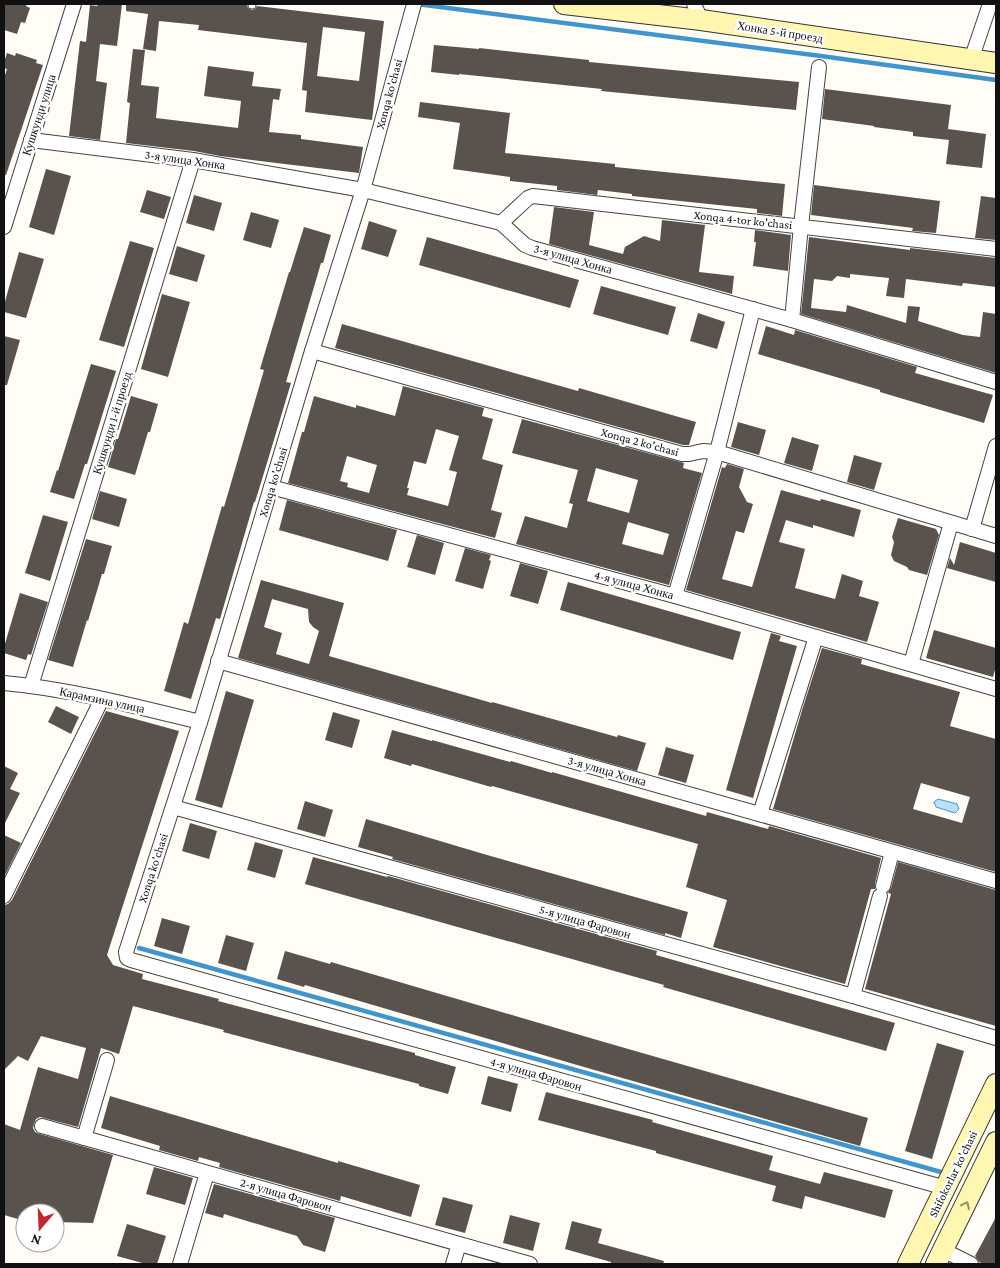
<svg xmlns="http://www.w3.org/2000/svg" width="1000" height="1268" font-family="'Crimson Pro',serif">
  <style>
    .water { fill: #b9e0f7; stroke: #3f96cf }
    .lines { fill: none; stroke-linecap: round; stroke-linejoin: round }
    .stream { stroke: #3f96cf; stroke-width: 4.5 }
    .building { fill: #5a524d; fill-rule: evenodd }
    .lane-casing { stroke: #444; stroke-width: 9 }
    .street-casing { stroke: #444; stroke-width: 16 }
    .secondary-casing { stroke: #333; stroke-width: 22 }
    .lane { stroke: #fff; stroke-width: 7 }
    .street { stroke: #fff; stroke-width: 14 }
    .secondary { stroke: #fff6b0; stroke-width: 20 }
    .oneway { stroke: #948f68 }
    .labels { text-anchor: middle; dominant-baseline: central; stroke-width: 5; stroke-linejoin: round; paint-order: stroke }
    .street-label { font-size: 12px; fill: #111; stroke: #fff }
  </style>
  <rect width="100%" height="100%" fill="#fffdf5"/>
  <polygon class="water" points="938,799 957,804 959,809 955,813 936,807 934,802"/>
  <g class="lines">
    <g class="stream">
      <polyline points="417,4 821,56 996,80"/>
      <polyline points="139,948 941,1172"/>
    </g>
  </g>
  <g class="building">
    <polygon points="4,4 27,4 26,6 30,8 25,23 21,22 17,34 4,30"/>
    <polygon points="98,4 122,4 117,46 100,44 96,81 107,83 100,140 69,136 80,41 86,42 90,5 97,6"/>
    <path d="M126,4h113l8,1 1,3 4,2 3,-1 2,-3 127,15 -12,99 -67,-8 2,-21 -5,-1 5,-47 -109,-13 1,-5 -40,-4 -3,30 -13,-2 5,-35 -22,-3zM323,27l42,5 -6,49 -42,-5z"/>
    <polygon points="434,45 479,49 479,48 589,60 589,62 799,82 796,110 601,91 602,89 459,74 459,75 431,72"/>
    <polygon points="133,49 145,50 141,85 159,87 156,118 238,128 241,101 204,96 208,66 254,72 252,86 281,89 279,100 273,99 269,132 301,135 301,139 363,147 359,173 220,156 194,151 126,143 130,103 127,102"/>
    <polygon points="7,53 15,56 16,53 37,60 36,63 43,65 6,175 4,175 4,78 7,69 4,68 4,62"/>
    <polygon points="825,89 951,105 948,129 986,134 982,168 946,164 949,140 913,136 913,132 874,127 874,126 822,119"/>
    <polygon points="420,102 510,113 505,153 615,164 615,167 785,184 782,216 757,213 757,209 632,196 632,194 598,190 597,195 557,190 557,186 510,181 510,177 453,169 460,123 418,117"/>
    <polygon points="46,169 71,176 54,235 29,227"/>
    <polygon points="814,185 940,201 936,233 912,231 913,228 811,215"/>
    <polygon points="147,190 171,197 164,219 140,212"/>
    <polygon points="194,195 222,203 214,231 186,223"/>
    <polygon points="981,196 996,198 996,240 975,238"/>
    <polygon points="554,207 594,212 589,245 623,254 625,247 644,236 660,241 662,220 705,225 699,272 734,276 732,294 549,244"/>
    <polygon points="251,212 279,220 271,248 243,240"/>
    <polygon points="369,221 397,230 388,257 361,249"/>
    <polygon points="304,227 331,235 323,263 321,263 286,382 291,383 267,463 255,502 254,502 220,619 216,618 191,699 164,691 184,622 188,624 222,506 224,507 236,466 264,370 260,369 289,272 290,272"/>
    <polygon points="755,230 791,235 788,271 753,266 756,242 754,242"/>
    <polygon points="427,237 579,280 570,308 419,265"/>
    <polygon points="809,237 910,250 910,248 996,258 996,287 963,283 962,286 906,279 904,298 886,296 889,278 850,274 850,278 837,276 832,281 814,279 811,308 846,312 847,305 906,323 908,306 920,307 918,321 963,335 980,337 983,312 996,314 996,373 801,314"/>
    <polygon points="130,241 154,248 124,347 99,340"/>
    <polygon points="177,246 205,255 197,282 169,274"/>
    <polygon points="19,252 44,259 26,318 4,312 4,305"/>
    <polygon points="601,286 676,307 668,335 593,314"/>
    <polygon points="162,294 190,302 168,377 141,369"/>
    <polygon points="698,313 725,322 717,349 690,341"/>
    <polygon points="342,324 578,391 579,388 696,422 689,445 683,445 335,348"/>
    <polygon points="766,326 794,335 795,330 917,367 915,373 993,395 984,423 880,392 880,390 758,354"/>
    <polygon points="4,336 20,340 7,385 4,385"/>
    <polygon points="91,364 116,371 87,464 85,464 74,499 50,492 57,470 58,471"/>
    <path d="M403,386l81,22 -2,8 11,3 -11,40 21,6 -12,45 11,3 -7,25 -207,-55 14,-51h2l10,-36 42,12v-3l39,11zM436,429l23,7 -10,34 8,2 -9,34 -41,-11 2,-7h-2l7,-27 12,3zM347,456l30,9 -8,28 -22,-6 1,-4 -8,-2z"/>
    <polygon points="131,396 158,404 150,432 148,432 135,475 108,467 116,439 118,439"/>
    <path d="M522,419l162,44 -1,5 19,5 -33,112 -153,-41 9,-28 42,12 6,-24 -4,-1 9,-33 -66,-17zM596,468l42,12 -9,33 -42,-12zM628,522l41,12 -6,21 -41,-11z"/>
    <polygon points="738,422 766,430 759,455 731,447"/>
    <polygon points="792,437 819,445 812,471 784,463"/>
    <polygon points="854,455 882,463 874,490 847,482"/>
    <polygon points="727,464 744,469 739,487 747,502 753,504 744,533 736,531 722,579 752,587 781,490 820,501 821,499 861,510 854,537 813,525 813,528 786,520 779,542 805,549 795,588 835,599 842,574 863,581 859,596 879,602 867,642 686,590 722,467 725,468"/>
    <polygon points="100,491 127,499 119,527 92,519"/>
    <polygon points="287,500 397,530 388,561 279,530"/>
    <polygon points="43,515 68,522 50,581 25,573"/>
    <polygon points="898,518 936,529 939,535 927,575 909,570 907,567 894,561 891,555 894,542 892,537"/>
    <polygon points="417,535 444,543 435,575 407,567"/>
    <polygon points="86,539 112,546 104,574 102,574 88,621 87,620 73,667 48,660"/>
    <polygon points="960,542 996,553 996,582 947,568 950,558 954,565"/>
    <polygon points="465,548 491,555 489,560 491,561 483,589 455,581"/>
    <polygon points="520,563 548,571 538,604 510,596"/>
    <path d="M261,580l83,23 -15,53 163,47v-1l125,35 1,-2 28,8 -9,28 -399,-113zM272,599l36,10 1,13 4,5 6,4 -10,33 -33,-10 6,-21 -18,-6z"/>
    <polygon points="568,582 741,632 733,660 560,610"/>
    <polygon points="20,593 48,602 31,655 28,654 26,660 4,653 4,647"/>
    <polygon points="934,630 996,648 996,666 993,677 926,658"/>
    <polygon points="771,633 781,636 779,641 797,646 753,798 726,790"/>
    <path d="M822,648l40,11 -1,5 99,28 -10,34 46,13v133l-223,-63 30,-102zM921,783l49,14 -8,26 -49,-14z"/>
    <polygon points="226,691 254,700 222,808 195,800"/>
    <polygon points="56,706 79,717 71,734 48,722"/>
    <polygon points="106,711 179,731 107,955 113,965 143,974 142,979 219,999 218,1001 415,1053 415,1055 456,1067 448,1094 419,1086 419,1084 223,1032 224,1030 133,1006 119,1054 101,1048 78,1127 44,1118 40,1117 36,1119 34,1124 33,1128 35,1132 40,1134 113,1155 93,1223 55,1222 55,1213 25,1213 25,1221 4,1215 4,1124 20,1130 38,1067 78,1079 86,1048 41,1036 28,1061 18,1056 4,1070 4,905 8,904 12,900"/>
    <polygon points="333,712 360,720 352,748 325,740"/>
    <polygon points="392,730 432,741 432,740 510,762 511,761 552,773 552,772 706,816 707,812 768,829 769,826 881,858 875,884 875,889 871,889 845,984 713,947 727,900 686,887 698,844 531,797 492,786 491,787 412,764 411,766 384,758"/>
    <polygon points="666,747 694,755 686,783 658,775"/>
    <polygon points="4,766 18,773 10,789 20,793 4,825"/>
    <polygon points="305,801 333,810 325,837 297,829"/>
    <polygon points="366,819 487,855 688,912 681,938 665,933 665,935 392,859 393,857 358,847"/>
    <polygon points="190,823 217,831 209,859 182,851"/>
    <polygon points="4,835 21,843 4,877"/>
    <polygon points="255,842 283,850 275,878 247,870"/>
    <polygon points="313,857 387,877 388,876 657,951 656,955 895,1023 886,1051 663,987 664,985 305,884"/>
    <polygon points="898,862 996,890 996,1026 865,989 891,894 888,893 891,888"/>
    <polygon points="162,918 190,926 182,954 154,946"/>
    <polygon points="226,935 254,943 246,971 218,963"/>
    <polygon points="285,951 330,964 331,962 604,1042 868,1118 860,1146 584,1067 305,985 304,987 277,979"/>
    <polygon points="937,1043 964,1051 932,1159 905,1151"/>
    <polygon points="488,1076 518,1084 511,1112 481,1104"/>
    <polygon points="546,1092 653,1120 652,1122 773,1156 769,1170 820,1184 824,1172 893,1190 885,1218 805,1196 802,1209 772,1201 776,1186 656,1153 656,1151 538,1120"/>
    <polygon points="110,1096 338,1163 338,1161 420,1185 411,1217 341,1196 340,1201 219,1167 220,1163 199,1157 198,1161 159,1150 160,1146 101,1128"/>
    <polygon points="154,1167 193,1178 185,1205 146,1194"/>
    <polygon points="214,1184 335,1218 325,1252 303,1245 297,1236 224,1214 223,1218 205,1213"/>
    <polygon points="443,1197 473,1205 465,1233 435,1225"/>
    <polygon points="510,1215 540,1223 533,1251 503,1243"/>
    <polygon points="996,1217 996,1264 984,1264 979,1262 975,1256"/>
    <polygon points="572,1221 602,1229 598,1243 664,1261 663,1264 611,1264 611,1262 565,1249"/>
    <polygon points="127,1224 166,1236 157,1264 146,1264 117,1256"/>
  </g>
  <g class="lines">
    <g class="lane-casing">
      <polyline id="lane" points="252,5 252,4"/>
    </g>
    <g class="street-casing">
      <g id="street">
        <polyline points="414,4 363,190 312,351 203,713 126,952 127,958 131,960 946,1188"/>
        <polyline points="694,4 701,20"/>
        <polyline points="971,60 990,4"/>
        <polyline points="31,140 193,160 363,190 501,223 525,245 532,248 792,320 996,382"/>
        <polyline points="501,223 528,198 533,196 996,249"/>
        <polyline points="4,227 74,4"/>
        <polyline points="792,320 801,226 819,67"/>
        <polyline points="312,351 682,454 689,454 703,451 717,452 996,536"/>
        <polyline points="271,487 675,596 996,689"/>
        <polyline points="972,529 996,446"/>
        <polyline points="675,596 717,452 753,309"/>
        <polyline points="218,661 996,881"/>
        <polyline points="911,664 951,523"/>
        <path d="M4,683c66,6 131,23 196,39"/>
        <polyline points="31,686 193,160"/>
        <polyline points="173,807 853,996 996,1038"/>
        <polyline points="760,814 816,637"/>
        <polyline points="883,886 892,852"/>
        <polyline points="4,896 102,699"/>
        <polyline points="853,996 880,896"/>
        <polyline points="42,1126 530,1264"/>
        <polyline points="84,1138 107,1060"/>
        <polyline points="943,1250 971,1264"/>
        <polyline points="180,1264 207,1173"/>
        <polyline points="453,1264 459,1244"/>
      </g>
    </g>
    <g class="secondary-casing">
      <g id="secondary">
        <polyline points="564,4 701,20 996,63"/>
        <polyline points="908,1264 996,1084"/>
        <polyline points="936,1264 996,1142"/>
      </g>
    </g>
    <use href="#lane" class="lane"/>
    <use href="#street" class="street"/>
    <use href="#secondary" class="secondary"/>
  </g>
  <defs><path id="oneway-chevron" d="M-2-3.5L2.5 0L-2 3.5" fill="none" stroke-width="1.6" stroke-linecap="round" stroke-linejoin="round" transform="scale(1.25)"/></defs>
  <use class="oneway" href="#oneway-chevron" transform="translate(966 1205) rotate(-64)"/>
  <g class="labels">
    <g class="street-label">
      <text transform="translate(780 32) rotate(9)">Хонка 5-й проезд</text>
      <text transform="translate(389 94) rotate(-75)">Xonqa ko'chasi</text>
      <text transform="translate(39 115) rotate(-72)">Кушкунди улица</text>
      <text transform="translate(185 160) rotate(8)">3-я улица Хонка</text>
      <text transform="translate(743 220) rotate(6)">Xonqa 4-tor ko'chasi</text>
      <text transform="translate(573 259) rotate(16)">3-я улица Хонка</text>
      <text transform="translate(112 423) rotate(-73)">Кушкунди 1-й проезд</text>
      <text transform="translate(640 442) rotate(15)">Xonqa 2 ko'chasi</text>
      <text transform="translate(273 482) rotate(-73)">Xonqa ko'chasi</text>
      <text transform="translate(634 585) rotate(15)">4-я улица Хонка</text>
      <text transform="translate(102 700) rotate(12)">Карамзина улица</text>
      <text transform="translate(607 771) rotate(16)">3-я улица Хонка</text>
      <text transform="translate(153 868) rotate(-72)">Xonqa ko'chasi</text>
      <text transform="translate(585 922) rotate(16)">5-я улица Фаровон</text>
      <text transform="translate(536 1074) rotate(16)">4-я улица Фаровон</text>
      <text transform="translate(953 1174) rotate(-64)">Shifokorlar ko'chasi</text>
      <text transform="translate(286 1195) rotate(16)">2-я улица Фаровон</text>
    </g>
  </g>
  <rect width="1000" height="1268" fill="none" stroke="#111111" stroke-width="10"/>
  <g transform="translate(40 1228) rotate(199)"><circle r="24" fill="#ffffff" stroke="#a0a0a0"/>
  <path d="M0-4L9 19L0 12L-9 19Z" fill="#c4262e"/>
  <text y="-8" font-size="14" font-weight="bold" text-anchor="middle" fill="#111111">N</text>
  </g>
</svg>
